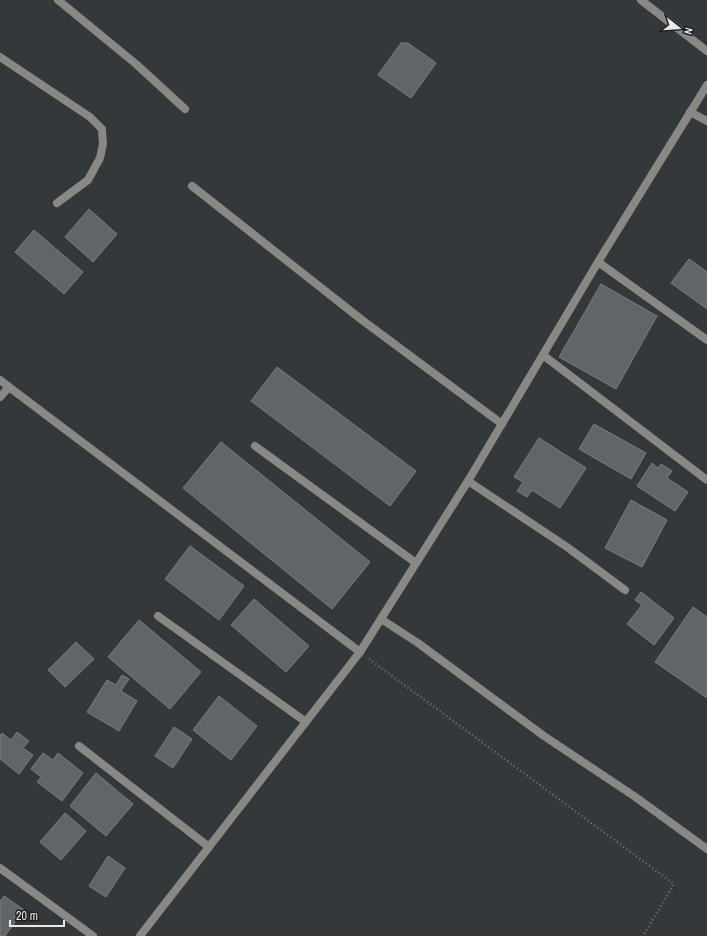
<svg xmlns="http://www.w3.org/2000/svg" width="707" height="936" font-family="'Archivo Narrow',sans-serif">
  <style>
    .building { fill: #616468; stroke: #7a7c81 }
    .lines { fill: none; stroke-linecap: round; stroke-linejoin: round }
    .path { stroke: #747779; stroke-width: 2.5; stroke-dasharray: 1 3; stroke-linecap: butt }
    .service { stroke: #888885; stroke-width: 8 }
    .minor { stroke: #888885; stroke-width: 8 }
  </style>
  <rect width="100%" height="100%" fill="#35383b"/>
  <g class="building">
    <polygon points="401,43 408,43 436,63 411,98 378,75"/>
    <polygon points="89,209 117,234 93,262 65,237"/>
    <polygon points="34,230 83,272 64,294 15,252"/>
    <polygon points="689,259 707,272 707,309 671,283"/>
    <polygon points="601,284 657,316 616,389 559,357"/>
    <polygon points="277,367 416,471 390,506 251,401"/>
    <polygon points="594,424 646,453 631,479 579,449"/>
    <polygon points="539,438 586,468 560,508 532,490 527,497 517,491 523,482 514,477"/>
    <polygon points="221,442 370,562 332,609 183,488"/>
    <polygon points="652,463 658,468 661,464 672,471 667,478 688,492 675,511 637,486"/>
    <polygon points="631,500 667,520 642,567 605,548"/>
    <polygon points="190,546 244,586 219,620 165,579"/>
    <polygon points="641,592 674,618 654,645 627,624 642,605 635,600"/>
    <polygon points="254,599 309,646 286,672 231,625"/>
    <polygon points="693,607 707,617 707,698 655,662"/>
    <polygon points="139,620 201,672 170,709 108,657"/>
    <polygon points="76,642 94,659 65,687 48,670"/>
    <polygon points="122,675 129,679 121,691 137,701 119,731 87,712 107,680 116,685"/>
    <polygon points="219,696 257,726 231,760 193,730"/>
    <polygon points="174,727 192,739 173,768 155,756"/>
    <polygon points="17,732 29,741 23,748 33,755 19,774 0,759 0,736 2,733 11,740"/>
    <polygon points="43,753 53,760 58,753 83,773 62,801 37,782 41,777 31,769"/>
    <polygon points="96,773 133,804 106,836 70,806"/>
    <polygon points="65,813 86,831 61,860 40,842"/>
    <polygon points="108,856 125,868 106,897 89,886"/>
    <polygon points="4,896 24,910 5,936 0,936 0,901"/>
  </g>
  <g class="lines">
    <polyline class="path" points="369,659 674,884 643,936"/>
    <polyline class="service" points="690,112 707,121"/>
    <g class="minor">
      <polyline points="58,0 136,64 185,109"/>
      <polyline points="641,0 707,51"/>
      <polyline points="0,57 90,117 102,129 103,144 100,158 88,180 57,203"/>
      <polyline points="192,186 362,320 502,424"/>
      <polyline points="598,262 707,340"/>
      <polyline points="543,355 707,480"/>
      <polyline points="0,380 9,387"/>
      <polyline points="0,397 9,387 360,652"/>
      <polyline points="255,446 416,563"/>
      <polyline points="468,481 567,547 625,590"/>
      <polyline points="158,616 306,722"/>
      <polyline points="381,619 418,643 544,736 634,796 707,849"/>
      <polyline points="79,746 209,847"/>
      <polyline points="0,868 93,936"/>
      <polyline points="140,936 360,652 468,481 598,262 707,85"/>
    </g>
  </g>
  <g transform="translate(679 28) rotate(107)" stroke="#1e1f20" stroke-width="3" paint-order="stroke">
  <path d="M0-3L7 15L0 10L-7 15Z" fill="#e7e9eb"/>
  <text y="-6" font-size="11" font-weight="bold" text-anchor="middle" fill="#e7e9eb">N</text>
  </g>
  <path d="M10 920v6h54v-6" fill="none" stroke="#e7e9eb" stroke-width="2"/>
  <text x="16" y="920" font-size="12" fill="#e7e9eb" stroke="#1e1f20" stroke-width="3" paint-order="stroke">20 m</text>
</svg>
